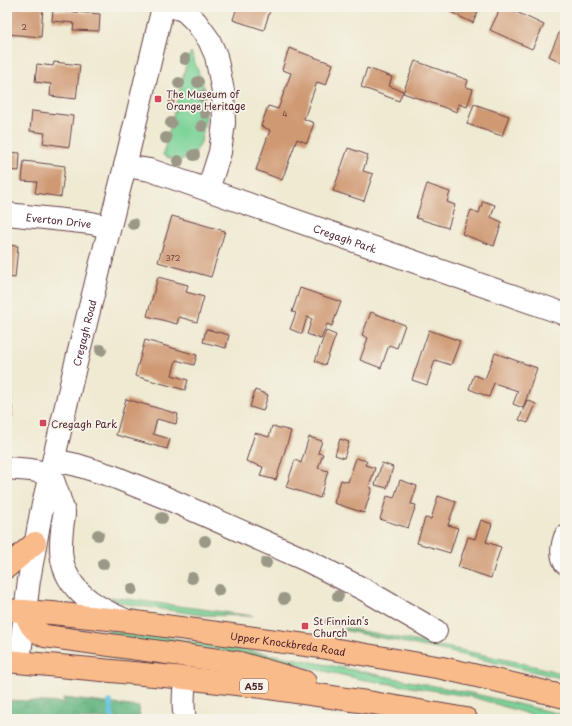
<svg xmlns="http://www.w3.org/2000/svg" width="572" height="726" font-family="'Playpen Sans',sans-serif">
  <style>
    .grass { fill: #7bd398; stroke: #627962 }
    .forest { fill: url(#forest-crowns); stroke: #576a56 }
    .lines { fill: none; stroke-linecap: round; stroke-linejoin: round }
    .stream { stroke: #5dc0db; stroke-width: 6 }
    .building { fill: #cf9973 }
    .minor-casing { stroke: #633d44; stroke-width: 24 }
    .highway-casing { stroke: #633d44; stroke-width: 24 }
    .minor { stroke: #fff; stroke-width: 22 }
    .highway { stroke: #fabb8b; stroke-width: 22 }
    .tree { fill: #9c9888 }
    .poi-dot { fill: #d1495b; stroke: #f7f3e8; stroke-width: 1.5 }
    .labels { text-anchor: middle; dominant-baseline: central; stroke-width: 3.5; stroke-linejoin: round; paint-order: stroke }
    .number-label { font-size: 8px; fill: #6b3e3d }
    .shield { fill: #f7f3e8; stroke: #7e5f64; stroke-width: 1 }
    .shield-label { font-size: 9px; font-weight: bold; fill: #4a1f2b }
    .poi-label { font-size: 10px; fill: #4a1f2b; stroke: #f7f3e8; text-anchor: start }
    .street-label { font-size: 10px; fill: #4a1f2b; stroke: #f7f3e8 }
  </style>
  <defs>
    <pattern id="forest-crowns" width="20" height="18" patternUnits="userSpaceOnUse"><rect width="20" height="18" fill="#64b580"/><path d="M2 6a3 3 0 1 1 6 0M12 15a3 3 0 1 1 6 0" fill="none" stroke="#549369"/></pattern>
  </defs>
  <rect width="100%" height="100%" fill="#f7f3e8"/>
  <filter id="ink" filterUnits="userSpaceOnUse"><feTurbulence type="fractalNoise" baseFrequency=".025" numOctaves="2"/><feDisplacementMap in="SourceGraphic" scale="8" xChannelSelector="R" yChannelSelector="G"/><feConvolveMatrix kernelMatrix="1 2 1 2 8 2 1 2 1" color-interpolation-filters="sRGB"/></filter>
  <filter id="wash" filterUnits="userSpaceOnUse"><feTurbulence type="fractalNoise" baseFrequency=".012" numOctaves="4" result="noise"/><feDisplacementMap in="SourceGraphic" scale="16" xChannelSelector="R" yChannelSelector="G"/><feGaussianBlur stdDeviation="0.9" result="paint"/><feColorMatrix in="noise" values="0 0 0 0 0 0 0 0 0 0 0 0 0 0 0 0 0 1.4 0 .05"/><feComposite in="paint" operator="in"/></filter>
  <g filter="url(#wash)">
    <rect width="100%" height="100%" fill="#efead2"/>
    <g class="grass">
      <path d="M191,52l13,35 2,29 -5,26 -8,15c-14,4 -18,5 -30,-2l24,-94z"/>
      <polygon points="111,597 253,616 203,615 114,602"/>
      <path d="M346,628c73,14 147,27 219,46v5l-115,-27 -107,-22z"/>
      <polygon points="108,630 177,639 297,659 475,694 564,715 561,719 545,719 473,697 431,690 365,680 288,663 222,651 107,637"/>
    </g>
    <polygon class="forest" points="63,698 139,707 140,719 7,719 7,700 65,703"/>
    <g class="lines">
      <polyline class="stream" points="110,702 112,719"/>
    </g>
    <g id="blocks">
      <g class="building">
        <polygon points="12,7 43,7 41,37 7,34 7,20 10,20"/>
        <polygon points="86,7 106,7 106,9 86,8"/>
        <polygon points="237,7 271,7 264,30 233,20"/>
        <polygon points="440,7 480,7 473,23"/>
        <polygon points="501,7 506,7 544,25 532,49 490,30"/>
        <polygon points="53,10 100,14 99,31 73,30 74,23 52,21"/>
        <polygon points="560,31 565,34 565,64 549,56"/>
        <polygon points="289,48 333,64 326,85 317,82 304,119 314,123 307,143 297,139 282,180 256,170 270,130 261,126 268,106 278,109 291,73 282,70"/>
        <polygon points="415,61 468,80 466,87 473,89 467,107 459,104 457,112 403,93"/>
        <polygon points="54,62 80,65 76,99 50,96 51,84 35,82 37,64 53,66"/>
        <polygon points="367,68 392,77 389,86 403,91 399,101 361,87"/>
        <polygon points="171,94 175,95 172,108 168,108"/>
        <polygon points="474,104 509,116 502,136 467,124"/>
        <polygon points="32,111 73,116 69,147 43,143 45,133 30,131"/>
        <polygon points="348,148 368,155 363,171 373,174 364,201 333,191"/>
        <polygon points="7,152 20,153 19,171 7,170"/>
        <polygon points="24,161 65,166 61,197 35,193 37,182 22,181"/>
        <polygon points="427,184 450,192 447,202 455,205 448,228 416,218"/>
        <polygon points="483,201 495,205 491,217 502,222 494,246 462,234 471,210 479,213"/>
        <polygon points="172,216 225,231 211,277 158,262"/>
        <polygon points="7,245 18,246 15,278 7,277"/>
        <polygon points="158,277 188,285 186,292 204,297 197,322 179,317 177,324 147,316"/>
        <polygon points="300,288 341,302 332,326 327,324 321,339 307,334 312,319 307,317 302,334 290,329 296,313 292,312"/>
        <polygon points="371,312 405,325 397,348 389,345 381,368 360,360 368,338 362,335"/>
        <polygon points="206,329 229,335 226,348 203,342"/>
        <polygon points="429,330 460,341 451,365 435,360 427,385 412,380"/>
        <polygon points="326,331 336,335 325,365 315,361"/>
        <polygon points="145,340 197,355 194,365 176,360 172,375 188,380 185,390 135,376"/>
        <polygon points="495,353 537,368 523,408 513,404 518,391 494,383 489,397 469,389 474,375 485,379"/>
        <polygon points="7,383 9,383 13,417 7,417"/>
        <polygon points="255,390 268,395 263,411 250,407"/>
        <polygon points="126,399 178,414 176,424 157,419 153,434 170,439 167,449 116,435"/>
        <polygon points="527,400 536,404 528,423 519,420"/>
        <polygon points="272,426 291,431 276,480 260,476 263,467 246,461 255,433 269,437"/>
        <polygon points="309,437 322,441 318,453 323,454 318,468 328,471 320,498 286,487 295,460 301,463"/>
        <polygon points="340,439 349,442 344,458 335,455"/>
        <polygon points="356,458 367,461 365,465 375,468 369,487 372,488 364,513 334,503 341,480 348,482"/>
        <polygon points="382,463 393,467 387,488 375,485"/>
        <polygon points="400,480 417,486 411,504 416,505 408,528 380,519 387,496 394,498"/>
        <polygon points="438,496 456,502 448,525 458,528 450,553 417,543 425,518 431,519"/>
        <polygon points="481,520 492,524 486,542 501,547 491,578 458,567 468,537 475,539"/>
        <polygon points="326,619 340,621 340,625 325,623"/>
      </g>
    </g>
  </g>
  <g filter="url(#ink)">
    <use href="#blocks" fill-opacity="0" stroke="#633d44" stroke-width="1"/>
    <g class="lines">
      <g class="minor-casing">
        <g id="minor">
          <polyline points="173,7 180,9 185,11 196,22 209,40 216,56 223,91 224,123 220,152 208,190"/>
          <path id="s1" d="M125,166l25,4 415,144"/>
          <path id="s2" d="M7,214l84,9 18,4"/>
          <polyline points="54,460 77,465 112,476 164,497 306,560 365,590 436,631"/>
          <path d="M7,468l24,2 20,4c3,9 6,17 9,26 1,4 3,8 4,12 0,3 0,6 -1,9 -1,8 -2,17 -2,25 -1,40 31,60 64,74"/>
          <path d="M565,537c-3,8 -4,18 0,26"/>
          <path id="s3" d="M19,662l10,-82 12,-67 34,-146 50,-201 38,-159"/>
          <path d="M185,719c-3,-14 -1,-27 0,-41"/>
        </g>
      </g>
      <g class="highway-casing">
        <g id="highway">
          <polyline points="7,567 35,543"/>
          <path id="s4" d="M7,610l45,3 76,8 193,26 121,21 79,18 44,11"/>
          <path d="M25,611c4,13 7,19 20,25l195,27 65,19"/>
          <polyline points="7,661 185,678 262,687 373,703 466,719"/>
        </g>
      </g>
      <use href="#minor" class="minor"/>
      <use href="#highway" class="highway"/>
    </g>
    <g class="tree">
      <circle cx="185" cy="59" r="6"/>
      <circle cx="198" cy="82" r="6"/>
      <circle cx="179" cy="83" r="6"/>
      <circle cx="202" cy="96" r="6"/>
      <circle cx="205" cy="113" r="6"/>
      <circle cx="171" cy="123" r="6"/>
      <circle cx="202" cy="126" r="6"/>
      <circle cx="166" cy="138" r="6"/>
      <circle cx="194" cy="155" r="6"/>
      <circle cx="178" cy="161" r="6"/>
      <circle cx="133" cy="224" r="6"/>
      <circle cx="101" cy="350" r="6"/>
      <circle cx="162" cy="518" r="6"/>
      <circle cx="98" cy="535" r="6"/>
      <circle cx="205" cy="541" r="6"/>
      <circle cx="266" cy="563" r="6"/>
      <circle cx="103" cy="564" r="6"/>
      <circle cx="192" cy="578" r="6"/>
      <circle cx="132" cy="589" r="6"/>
      <circle cx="219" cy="590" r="6"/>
      <circle cx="338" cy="596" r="6"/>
      <circle cx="284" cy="599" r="6"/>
    </g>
  </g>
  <g class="poi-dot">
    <rect x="154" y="95" width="8" height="8" rx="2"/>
    <rect x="39" y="419" width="8" height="8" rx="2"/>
    <rect x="301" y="622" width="8" height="8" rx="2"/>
  </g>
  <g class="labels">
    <g class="number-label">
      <text x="24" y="27">2</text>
      <text x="285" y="114">4</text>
      <text x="173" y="258">372</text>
    </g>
    <rect class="shield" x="240" y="679" width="28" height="14" rx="3"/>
    <g class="shield-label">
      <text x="254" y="686">A55</text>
    </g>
    <g class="poi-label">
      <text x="166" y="93">The Museum of<tspan x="166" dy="12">Orange Heritage</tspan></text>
      <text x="51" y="423">Cregagh Park</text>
      <text x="313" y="620">St Finnian's<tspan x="313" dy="12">Church</tspan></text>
    </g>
    <g class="street-label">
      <text stroke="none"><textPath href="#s2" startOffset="52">Everton Drive</textPath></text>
      <text stroke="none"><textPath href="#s1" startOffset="232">Cregagh Park</textPath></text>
      <text stroke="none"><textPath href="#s3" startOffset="336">Cregagh Road</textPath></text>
      <text stroke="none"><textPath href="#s4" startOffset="283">Upper Knockbreda Road</textPath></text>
    </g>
  </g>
  <rect width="572" height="726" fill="none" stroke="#f7f3e8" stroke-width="24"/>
</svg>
